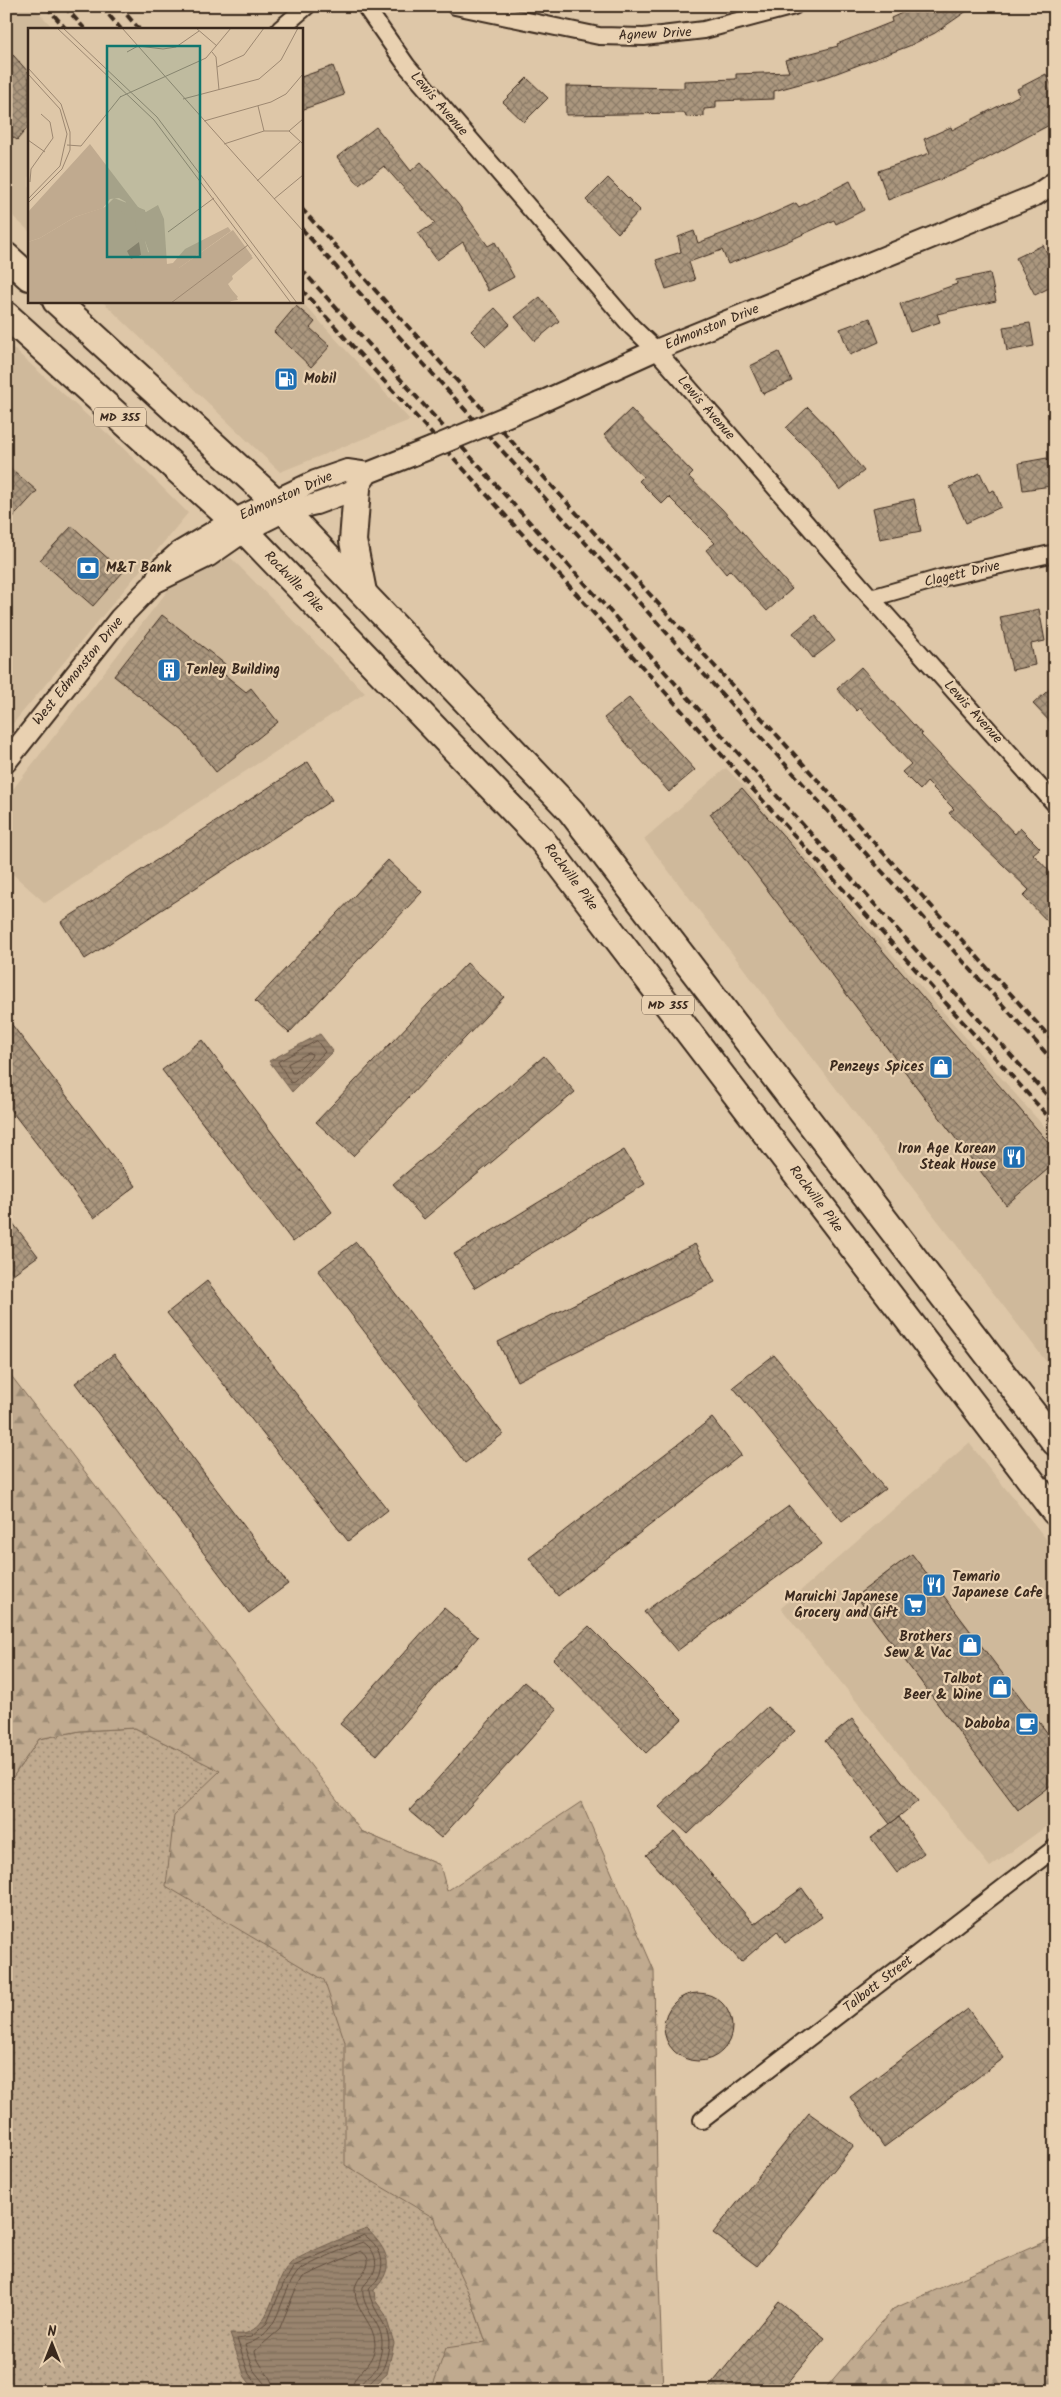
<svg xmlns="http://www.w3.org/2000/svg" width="1061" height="2397" font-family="Kalam,sans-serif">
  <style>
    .built { fill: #cfb99b }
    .grass { fill: url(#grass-dots); stroke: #7e6a56 }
    .forest { fill: url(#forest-firs); stroke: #7e6a56 }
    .water { fill: url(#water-rules); stroke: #73604e }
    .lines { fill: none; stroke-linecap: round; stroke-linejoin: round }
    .shore { stroke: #614e3e; stroke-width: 1 }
    .building { fill: url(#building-cross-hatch); stroke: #3b2a1e }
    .minor-casing { stroke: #3b2a1e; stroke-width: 20 }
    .tertiary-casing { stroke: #3b2a1e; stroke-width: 24 }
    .primary-casing { stroke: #3b2a1e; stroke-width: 30 }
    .minor { stroke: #e9d1b1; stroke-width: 16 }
    .tertiary { stroke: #e9d1b1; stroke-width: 20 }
    .primary { stroke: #e9d1b1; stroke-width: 26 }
    .rail { stroke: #3b2a1e; stroke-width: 4; stroke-dasharray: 8 4; stroke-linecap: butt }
    .tertiary-bridge-casing { stroke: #3b2a1e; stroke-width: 24; stroke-linecap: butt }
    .tertiary-bridge { stroke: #e9d1b1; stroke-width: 20 }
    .labels { text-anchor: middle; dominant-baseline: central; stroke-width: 4.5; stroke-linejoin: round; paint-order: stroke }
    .shield { fill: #e9d1b1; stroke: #6f5c4a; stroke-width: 1 }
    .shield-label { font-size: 12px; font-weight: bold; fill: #3b2a1e }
    .street-label { font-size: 14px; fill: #3b2a1e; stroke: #e9d1b1 }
    .poi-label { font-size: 14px; font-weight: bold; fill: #3b2a1e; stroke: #e9d1b1; text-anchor: end }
    .inset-road { fill: none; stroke: #9d8871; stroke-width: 1 }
    .view { fill: #0f766e; fill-opacity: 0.15; stroke: #0f766e; stroke-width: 2.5 }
    .inset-edge { fill: none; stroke: #3b2a1e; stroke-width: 2.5 }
  </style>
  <defs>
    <pattern id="grass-dots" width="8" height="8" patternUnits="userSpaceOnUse" patternTransform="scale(1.25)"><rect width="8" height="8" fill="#c0aa8f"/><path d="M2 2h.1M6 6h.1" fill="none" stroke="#9d8b74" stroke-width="1.8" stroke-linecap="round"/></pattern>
    <pattern id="forest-firs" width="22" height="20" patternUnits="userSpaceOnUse" patternTransform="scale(1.25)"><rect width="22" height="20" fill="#c0aa8f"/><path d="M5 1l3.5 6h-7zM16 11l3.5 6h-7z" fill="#9d8b74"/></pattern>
    <pattern id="water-rules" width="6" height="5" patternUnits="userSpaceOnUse" patternTransform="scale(1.25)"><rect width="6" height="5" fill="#99846e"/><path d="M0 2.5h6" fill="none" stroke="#7e6c5a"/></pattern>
    <pattern id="building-cross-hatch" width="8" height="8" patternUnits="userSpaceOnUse" patternTransform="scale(1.25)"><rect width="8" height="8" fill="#ab977e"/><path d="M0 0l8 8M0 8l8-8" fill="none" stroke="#8c7b67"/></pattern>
  </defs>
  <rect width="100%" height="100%" fill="#dec7a8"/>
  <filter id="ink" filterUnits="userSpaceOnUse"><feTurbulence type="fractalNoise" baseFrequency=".02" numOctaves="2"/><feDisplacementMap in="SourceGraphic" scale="10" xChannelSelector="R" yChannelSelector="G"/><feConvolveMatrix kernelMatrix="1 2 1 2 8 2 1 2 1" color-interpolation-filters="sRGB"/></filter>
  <g filter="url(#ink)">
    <g class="built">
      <polygon points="6,6 33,6 54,29 29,29 29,231 6,210"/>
      <polygon points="102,301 301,301 410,420 280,472"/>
      <polygon points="6,342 120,445 188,513 6,732"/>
      <polygon points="231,558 365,693 45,903 6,868 6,798 183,571"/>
      <polygon points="726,768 745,787 1055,1139 1055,1373 644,839"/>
      <polygon points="969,1443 1055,1550 1055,1820 990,1867 781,1608"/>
    </g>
    <polygon class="grass" points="135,1728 221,1771 440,1865 469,2294 486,2342 493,2391 6,2391 6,1787 39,1739 80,1731"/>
    <g class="forest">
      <polygon points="6,1369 361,1831 440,1865 447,1891 581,1802 654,1970 658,2249 663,2391 431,2391 446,2348 486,2342 469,2294 434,2218 345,2165 345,2042 324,1980 166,1886 174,1815 220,1771 135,1728 80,1731 39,1739 6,1787"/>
      <polygon points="1055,2237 1055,2381 1043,2391 823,2391 893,2309"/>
    </g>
    <g class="water">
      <polygon points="320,1034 333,1051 292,1092 269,1061"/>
      <path d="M367,2229c20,20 30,38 7,61l1,10 10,14 9,29 -7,31 -19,17h-112l-11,-14 -15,-43c5,0 14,1 19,-2 24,-11 24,-49 41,-68 7,-8 64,-31 77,-35z"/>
    </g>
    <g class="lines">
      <g class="shore">
        <polygon points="317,1041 325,1052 294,1082 291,1083 278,1062"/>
        <polygon points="309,1053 312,1054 311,1057 295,1073 292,1073 288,1064"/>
        <path d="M260,2391l-1,-5 -10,-12 -12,-35 14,-2 16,-14 16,-38 11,-19 70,-31c15,10 23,26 14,43 -2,5 -8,7 -9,13 2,18 19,32 20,51 0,8 -4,26 -9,31 -5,6 -13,10 -14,18"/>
        <path d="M266,2391l-2,-8 -10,-12 -9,-26c37,-12 32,-45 52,-72 5,-7 55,-28 66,-31 11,7 16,19 10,32 -2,5 -7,8 -10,13 -3,22 20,35 19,57 0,6 -3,17 -5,23 -5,10 -17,11 -18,24"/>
        <path d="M274,2391c-1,-16 -17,-25 -19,-40l24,-21 16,-39 8,-14 58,-26c19,13 -6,24 -6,39 0,21 20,34 20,54 -1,24 -23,27 -23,47"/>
      </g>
    </g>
    <g class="building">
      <polygon points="917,6 974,6 935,33 909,46 829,76 774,91 774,99 716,101 716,108 704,109 704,116 686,117 685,113 566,115 566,86 684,88 684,81 736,79 736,74 789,72 785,60 838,46 837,44 892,22 891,18"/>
      <polygon points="6,47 29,73 29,126 17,140 6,132"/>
      <polygon points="333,66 344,95 301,110 301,77"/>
      <polygon points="1046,74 1055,92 1055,122 967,169 888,200 878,171 930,153 924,139 951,127 952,130 1020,95 1017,89"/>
      <polygon points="527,78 548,98 524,122 503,102"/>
      <polygon points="376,127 411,171 421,162 458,204 488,246 495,242 514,277 488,291 463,242 437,260 418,234 435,223 384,166 359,185 337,157"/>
      <polygon points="608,178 640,210 618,233 586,200"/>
      <polygon points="850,181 864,210 836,224 834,220 784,243 728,264 722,250 689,262 695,280 666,289 656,260 681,252 678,237 694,231 698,243 758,220 796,203 799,207"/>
      <polygon points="1043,245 1055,269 1055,285 1035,295 1016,258"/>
      <polygon points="990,273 996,301 937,314 940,322 910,332 900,304 957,284 956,280"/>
      <polygon points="540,297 559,321 535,341 515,317"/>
      <polygon points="296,306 315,322 310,328 330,346 311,367 274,332"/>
      <polygon points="495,308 510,324 486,346 471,331"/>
      <polygon points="870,318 879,342 850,355 840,329"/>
      <polygon points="1030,323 1034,346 1007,351 1003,327"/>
      <polygon points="779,352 792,381 763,394 750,366"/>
      <polygon points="808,407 836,436 864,471 840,490 815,457 786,428"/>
      <polygon points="631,409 693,473 689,477 722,509 792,589 767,611 730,570 726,574 706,550 715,543 669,497 662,504 639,481 643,477 604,435"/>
      <polygon points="1047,458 1051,486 1023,490 1019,463"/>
      <polygon points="6,464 37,491 6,525"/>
      <polygon points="980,473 989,492 994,490 1001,507 966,523 950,487"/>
      <polygon points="914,499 921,531 880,539 873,508"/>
      <polygon points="72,526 123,572 93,606 40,560"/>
      <polygon points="1039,609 1045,641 1031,644 1035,665 1012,670 1000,617"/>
      <polygon points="162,615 225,664 220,671 246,692 251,688 278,722 216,772 183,731 114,676"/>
      <polygon points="815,615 835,641 813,658 793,633"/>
      <polygon points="861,667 922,734 921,735 1015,834 1020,828 1040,848 1033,854 1055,877 1055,929 1023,896 1029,890 949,813 954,809 927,782 920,790 902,772 911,764 860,708 857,711 837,689"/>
      <polygon points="1055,684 1055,727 1033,704"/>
      <polygon points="629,698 695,770 669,792 604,718"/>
      <polygon points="308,762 332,800 85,959 61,922"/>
      <polygon points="742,788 1055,1150 1055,1163 1006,1205 710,814"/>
      <polygon points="388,860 422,892 289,1033 255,1001"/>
      <polygon points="467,963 504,997 353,1156 316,1122"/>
      <polygon points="6,1017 136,1186 94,1218 6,1104"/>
      <polygon points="202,1040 332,1212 293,1242 162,1070"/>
      <polygon points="544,1056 575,1092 424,1219 393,1184"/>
      <polygon points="624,1150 645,1184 475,1288 454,1254"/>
      <polygon points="6,1214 38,1256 6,1279"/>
      <polygon points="356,1242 503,1434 465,1463 318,1271"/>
      <polygon points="695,1244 715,1282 517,1381 498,1342"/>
      <polygon points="207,1281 388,1510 348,1541 167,1313"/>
      <polygon points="114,1354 288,1584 249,1613 75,1383"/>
      <polygon points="774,1355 885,1489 842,1521 733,1387"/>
      <polygon points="712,1418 741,1455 558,1596 529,1558"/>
      <polygon points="789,1506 822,1544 677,1651 644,1612"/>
      <polygon points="912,1554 1055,1743 1055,1782 1018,1810 856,1596"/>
      <polygon points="444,1608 478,1637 377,1755 340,1724"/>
      <polygon points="589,1626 682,1719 646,1753 553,1659"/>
      <polygon points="524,1682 557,1710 441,1838 409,1811"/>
      <polygon points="767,1707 795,1731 688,1834 659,1807"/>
      <polygon points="852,1719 918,1801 890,1824 825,1741"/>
      <polygon points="899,1817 924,1853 897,1873 871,1838"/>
      <polygon points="675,1832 754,1924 802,1888 822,1917 785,1943 777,1931 741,1962 646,1855"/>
      <circle cx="698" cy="2027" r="34"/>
      <polygon points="968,2009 1004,2058 884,2147 850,2097"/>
      <polygon points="809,2113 854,2145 757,2266 713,2233"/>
      <polygon points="779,2301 825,2338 781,2391 706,2391"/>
    </g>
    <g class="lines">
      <g class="minor-casing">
        <g id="minor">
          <polyline points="365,6 407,66 631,326 656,350 871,598 1055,804"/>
          <polyline points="455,6 599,36 644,37 704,30 794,6"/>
          <polyline points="280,29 307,6"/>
          <polyline points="871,598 941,578 1055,553"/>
          <polyline points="702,2120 1055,1848"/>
        </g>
      </g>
      <g class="tertiary-casing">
        <g id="tertiary">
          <polyline points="539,403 656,350 1036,195 1055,182"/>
          <polyline points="154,583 209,556 245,531 285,511 316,504 357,489 368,473 431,448"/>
          <polyline points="6,762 120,618 154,583 161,568 179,552 233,520 315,481 347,470 368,473"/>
        </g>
      </g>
      <g class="primary-casing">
        <g id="primary">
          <polyline points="6,256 29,277"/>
          <polyline points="56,301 275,501 571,811 1055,1442"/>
          <polyline points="6,315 245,531 541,839 1055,1512"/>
          <polyline points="357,489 353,541 363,592"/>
        </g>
      </g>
      <use href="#minor" class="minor"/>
      <use href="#tertiary" class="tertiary"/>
      <use href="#primary" class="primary"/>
      <g class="rail">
        <polyline points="46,6 66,29"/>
        <polyline points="64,6 85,29"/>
        <polyline points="101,6 121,29"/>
        <polyline points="119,6 139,29"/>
        <polyline points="301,208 1055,1043"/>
        <polyline points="301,228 1055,1063"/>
        <polyline points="301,269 1055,1104"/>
        <polyline points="301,289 1055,1124"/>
      </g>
      <g class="tertiary-bridge-casing">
        <polyline id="tertiary-bridge" points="431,448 539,403"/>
      </g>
      <use href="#tertiary-bridge" class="tertiary-bridge"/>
    </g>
  </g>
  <defs>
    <g id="fuel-square" transform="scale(1.25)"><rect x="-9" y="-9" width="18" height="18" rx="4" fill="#1f6fb2" stroke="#e9d1b1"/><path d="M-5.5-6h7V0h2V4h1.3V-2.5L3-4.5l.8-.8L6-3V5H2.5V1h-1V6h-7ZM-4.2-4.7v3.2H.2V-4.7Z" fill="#fff"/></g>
    <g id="bank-square" transform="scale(1.25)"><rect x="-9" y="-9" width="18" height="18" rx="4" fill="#1f6fb2" stroke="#e9d1b1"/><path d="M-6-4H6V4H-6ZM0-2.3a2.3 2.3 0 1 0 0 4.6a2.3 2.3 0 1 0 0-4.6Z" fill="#fff"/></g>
    <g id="building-square" transform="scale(1.25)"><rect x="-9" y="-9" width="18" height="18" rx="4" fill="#1f6fb2" stroke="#e9d1b1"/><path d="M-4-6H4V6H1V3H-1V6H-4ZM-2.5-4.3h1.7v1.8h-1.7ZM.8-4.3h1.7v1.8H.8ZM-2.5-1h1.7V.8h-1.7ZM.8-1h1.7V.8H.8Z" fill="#fff"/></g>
    <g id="shop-square" transform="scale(1.25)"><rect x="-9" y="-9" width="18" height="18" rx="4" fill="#1f6fb2" stroke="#e9d1b1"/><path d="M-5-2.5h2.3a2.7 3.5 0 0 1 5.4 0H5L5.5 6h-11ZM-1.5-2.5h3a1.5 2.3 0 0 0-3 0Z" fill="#fff"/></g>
    <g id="restaurant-square" transform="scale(1.25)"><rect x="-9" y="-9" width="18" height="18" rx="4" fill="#1f6fb2" stroke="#e9d1b1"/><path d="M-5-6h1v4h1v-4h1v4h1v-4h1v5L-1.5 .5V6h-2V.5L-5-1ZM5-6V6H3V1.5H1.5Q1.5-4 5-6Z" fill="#fff"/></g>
    <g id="supermarket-square" transform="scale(1.25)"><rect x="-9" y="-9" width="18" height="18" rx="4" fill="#1f6fb2" stroke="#e9d1b1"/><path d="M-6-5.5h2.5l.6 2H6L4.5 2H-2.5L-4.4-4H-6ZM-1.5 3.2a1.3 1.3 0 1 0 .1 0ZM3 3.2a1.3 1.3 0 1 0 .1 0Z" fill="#fff"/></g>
    <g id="cafe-square" transform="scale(1.25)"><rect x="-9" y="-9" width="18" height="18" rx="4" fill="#1f6fb2" stroke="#e9d1b1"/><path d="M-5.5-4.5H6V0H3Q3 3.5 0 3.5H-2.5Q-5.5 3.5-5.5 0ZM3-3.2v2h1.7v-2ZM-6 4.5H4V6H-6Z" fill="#fff"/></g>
  </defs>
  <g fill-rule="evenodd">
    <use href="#fuel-square" x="286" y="379"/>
    <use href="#bank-square" x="88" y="568"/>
    <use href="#building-square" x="169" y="670"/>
    <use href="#shop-square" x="941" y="1067"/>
    <use href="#restaurant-square" x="1014" y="1157"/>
    <use href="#restaurant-square" x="934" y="1585"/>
    <use href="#supermarket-square" x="915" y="1605"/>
    <use href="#shop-square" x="970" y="1645"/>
    <use href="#shop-square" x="1000" y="1687"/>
    <use href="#cafe-square" x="1027" y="1724"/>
  </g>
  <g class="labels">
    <g class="shield">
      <rect x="94" y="407.5" width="52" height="19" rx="4"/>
      <rect x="642" y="995.5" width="52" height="19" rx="4"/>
    </g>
    <g class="shield-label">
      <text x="120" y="417">MD 355</text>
      <text x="668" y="1005">MD 355</text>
    </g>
    <g class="street-label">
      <text transform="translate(655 34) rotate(-3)">Agnew Drive</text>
      <text transform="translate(439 104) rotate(49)">Lewis Avenue</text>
      <text transform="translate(712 327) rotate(-22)">Edmonston Drive</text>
      <text transform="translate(706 408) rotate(49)">Lewis Avenue</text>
      <text transform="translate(286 496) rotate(-24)">Edmonston Drive</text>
      <text transform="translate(962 574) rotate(-13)">Clagett Drive</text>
      <text transform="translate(294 582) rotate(46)">Rockville Pike</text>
      <text transform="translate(78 671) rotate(-51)">West Edmonston Drive</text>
      <text transform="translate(973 712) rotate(48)">Lewis Avenue</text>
      <text transform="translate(571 877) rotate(53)">Rockville Pike</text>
      <text transform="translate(816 1199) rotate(53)">Rockville Pike</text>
      <text transform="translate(878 1984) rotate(-38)">Talbott Street</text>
    </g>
    <g class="poi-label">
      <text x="304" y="379" text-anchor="start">Mobil</text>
      <text x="106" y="568" text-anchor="start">M&amp;T Bank</text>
      <text x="186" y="670" text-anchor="start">Tenley Building</text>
      <text x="924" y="1067">Penzeys Spices</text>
      <text x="996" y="1149">Iron Age Korean<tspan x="996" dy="16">Steak House</tspan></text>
      <text x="952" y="1577" text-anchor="start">Temario<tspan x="952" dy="16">Japanese Cafe</tspan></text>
      <text x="898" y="1597">Maruichi Japanese<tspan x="898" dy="16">Grocery and Gift</tspan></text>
      <text x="952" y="1637">Brothers<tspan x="952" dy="16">Sew &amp; Vac</tspan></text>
      <text x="982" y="1679">Talbot<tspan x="982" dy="16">Beer &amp; Wine</tspan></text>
      <text x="1010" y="1724">Daboba</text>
    </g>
  </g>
  <g transform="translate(28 28)">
    <rect width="275" height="275" fill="#dec7a8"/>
    <path d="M86,170l31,12v31l5,18 29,9 54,-38 19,26 -27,26 13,15 -10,6h-200v-61l12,-4 35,-21 30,-10z" fill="#c0aa8f"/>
    <path d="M62,116l48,63 8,5 12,-7 6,14 3,45 6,-1 12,-14 43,-22 3,4 -52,37v13l8,8 -20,14h-38l4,-20 10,-15 3,-15 3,-1 -4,-11 -8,-5 -2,-16 -14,-8 5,-10 -7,-4 -9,1 -7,9 -28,9 -35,21 -12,4v-30zM222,227l3,3 -21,18 1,3 -5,5 10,16 -20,3 -6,-10 6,-14z" fill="#c0aa8f"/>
    <path d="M111,214l2,13 -10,4 -4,-8z" fill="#99846e"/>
    <path class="inset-road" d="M29,0l97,92 137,183M35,0l94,89 140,186M94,0l181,203M168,0l21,18M99,24l11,-6 25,3 13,-2 23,-16M184,24l4,5 3,33M189,39l27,-12 20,-27M0,40l33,36 9,28v18l-8,19 -34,34M0,46l32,35 7,25 -7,32 -32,33M92,69l86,-39 25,-30M155,71l76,-20 22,-19 17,-32M230,78l6,25M176,93l67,-19 15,-8 17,-20M261,103l14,13M0,112l17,12M196,116l40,-13h25l14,-12M39,117l14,1 40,-50M229,153l43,-39M2,154l1,-13 22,-31 -3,-16 -9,-8M246,171l29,-24M140,204l46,-34M143,275l77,-58"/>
    <path class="view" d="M79,18h93v211h-93z"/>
    <rect width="275" height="275" class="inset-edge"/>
  </g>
  <rect width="1061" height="2397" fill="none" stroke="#e9d1b1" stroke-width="25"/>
  <rect x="12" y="12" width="1036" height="2372" fill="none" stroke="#3b2a1e" stroke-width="2" filter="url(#ink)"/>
  <g transform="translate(52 2344)" stroke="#e9d1b1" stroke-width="4" paint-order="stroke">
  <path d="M0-4L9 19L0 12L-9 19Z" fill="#3b2a1e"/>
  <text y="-8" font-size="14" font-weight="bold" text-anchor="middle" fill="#3b2a1e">N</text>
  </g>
</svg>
